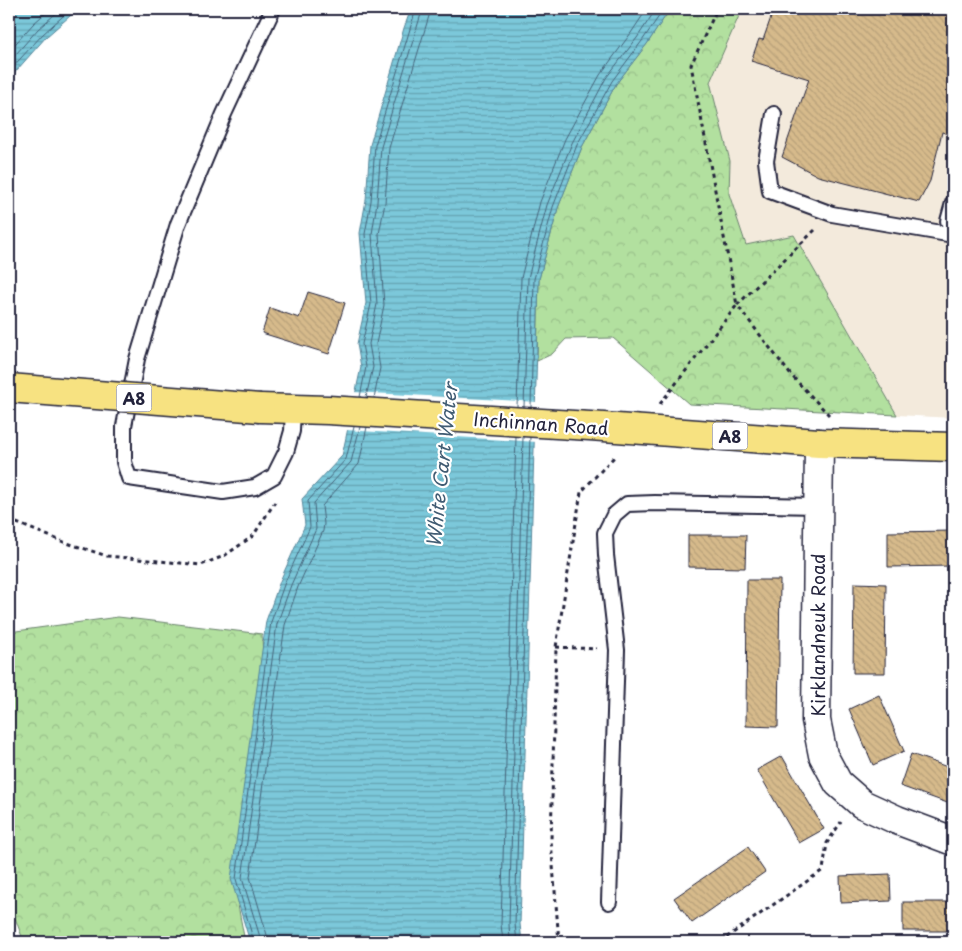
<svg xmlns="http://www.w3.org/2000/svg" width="962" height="951" font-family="'Playpen Sans',sans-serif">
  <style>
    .built { fill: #f3eadc }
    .forest { fill: url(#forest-crowns); stroke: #6a816d }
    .water { fill: url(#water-rules); stroke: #57869a }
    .pier { fill: #fff }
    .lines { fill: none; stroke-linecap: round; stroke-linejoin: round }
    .shore { stroke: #46647b; stroke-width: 1 }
    .building { fill: url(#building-back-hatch); stroke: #22223b }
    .lane-casing { stroke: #22223b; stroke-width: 18 }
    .street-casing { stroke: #22223b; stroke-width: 31 }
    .primary-casing { stroke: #22223b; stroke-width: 31 }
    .path { stroke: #22223b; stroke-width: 3; stroke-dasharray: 4 4; stroke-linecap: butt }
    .lane { stroke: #fff; stroke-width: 14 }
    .street { stroke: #fff; stroke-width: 28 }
    .primary { stroke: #f7e281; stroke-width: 28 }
    .primary-bridge-casing { stroke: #22223b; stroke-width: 31; stroke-linecap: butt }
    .primary-bridge { stroke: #f7e281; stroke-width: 28 }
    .labels { text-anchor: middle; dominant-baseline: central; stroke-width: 4.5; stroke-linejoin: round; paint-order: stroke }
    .shield { fill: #fff; stroke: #646476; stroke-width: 1 }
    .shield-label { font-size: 16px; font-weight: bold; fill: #22223b }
    .street-label { font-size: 18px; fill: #22223b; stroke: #fff }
    .water-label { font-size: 19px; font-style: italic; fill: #415c73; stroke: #fff }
  </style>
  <defs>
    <pattern id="forest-crowns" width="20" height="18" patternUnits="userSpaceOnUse" patternTransform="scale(1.25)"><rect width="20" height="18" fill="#b2e09f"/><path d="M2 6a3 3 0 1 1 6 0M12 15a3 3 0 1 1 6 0" fill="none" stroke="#99c08a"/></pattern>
    <pattern id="water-rules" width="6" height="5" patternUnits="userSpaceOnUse" patternTransform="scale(1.25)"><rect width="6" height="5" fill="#7bc8da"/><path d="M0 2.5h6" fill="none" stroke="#64a2b2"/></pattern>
    <pattern id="building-back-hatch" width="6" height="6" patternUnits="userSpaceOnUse" patternTransform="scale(1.25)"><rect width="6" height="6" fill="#d6ba8b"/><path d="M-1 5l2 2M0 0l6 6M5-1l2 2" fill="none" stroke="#b7a079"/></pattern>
  </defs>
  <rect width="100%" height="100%" fill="#fff"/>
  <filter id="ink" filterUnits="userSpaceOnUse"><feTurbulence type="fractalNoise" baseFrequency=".02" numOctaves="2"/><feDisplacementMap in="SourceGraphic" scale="10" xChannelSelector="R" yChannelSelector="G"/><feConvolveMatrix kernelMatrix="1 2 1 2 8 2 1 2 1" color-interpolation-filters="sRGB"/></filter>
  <g filter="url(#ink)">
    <polygon class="built" points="742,9 953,9 953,418 897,415 794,235 746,245 729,194 730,161 710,82"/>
    <g class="forest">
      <polygon points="670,9 742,9 710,82 730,161 729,194 746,245 794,235 897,415 689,404 613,338 566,339 552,354 537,361 539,279 558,208 582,147 616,84 647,44"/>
      <polygon points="118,617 262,634 264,689 238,905 245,942 24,942 9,902 9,632"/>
    </g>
    <g class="water">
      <polygon points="9,9 78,9 46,37 9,79"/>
      <polygon points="411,9 670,9 647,44 616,84 582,147 558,208 539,279 520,924 522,942 250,942 231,879 266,621 280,581 305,525 302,499 342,456 361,367 357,344 366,303 360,233 366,200 370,145 404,28"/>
    </g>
    <polygon class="pier" points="353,392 538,402 537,442 345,430"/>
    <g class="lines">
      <g class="shore">
        <polyline points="9,51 33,24 50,9"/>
        <polyline points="9,62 38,29 61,9"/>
        <polyline points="9,71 43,34 71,9"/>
        <polyline points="360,397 366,367 362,344 371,304 365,234 371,201 375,145 416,9"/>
        <polyline points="366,397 373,367 369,344 377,304 372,234 377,202 381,147 421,14 422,9"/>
        <polyline points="374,398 380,368 376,344 384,305 379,234 385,203 389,148 429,16 429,9"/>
        <polyline points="517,407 521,278 540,202 565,139 600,75 631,33 647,9"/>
        <polyline points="524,407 528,278 547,205 572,143 606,78 637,38 656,9"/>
        <polyline points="531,407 534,279 553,207 577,145 612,81 642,41 664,9"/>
        <polyline points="254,942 236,879 271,622 285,582 310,527 308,501 346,459 354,427"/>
        <polyline points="261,942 260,937 242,878 277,624 291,585 316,529 314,503 351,462 360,427"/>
        <polyline points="268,942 267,935 250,877 285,625 298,587 323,531 324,524 322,506 359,464 367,427"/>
        <polyline points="503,942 501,924 516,437"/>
        <polyline points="510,942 509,924 523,437"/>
        <polyline points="517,942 515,924 530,437"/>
      </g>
    </g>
    <g class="building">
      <polygon points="774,9 953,9 953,136 942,132 930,181 919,202 818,176 782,157 809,79 751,61 759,39 763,40"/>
      <polygon points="308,292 345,303 329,354 262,333 270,308 299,318"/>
      <polygon points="953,531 953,566 888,567 888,532"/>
      <polygon points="688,535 746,535 745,568 688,567"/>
      <polygon points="747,580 780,580 778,727 746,726"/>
      <polygon points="854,583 886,584 885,673 853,673"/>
      <polygon points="879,695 904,751 873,765 849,709"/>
      <polygon points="911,754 953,769 953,805 900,786"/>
      <polygon points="782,756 824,829 799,843 757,770"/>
      <polygon points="748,847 765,872 692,923 674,898"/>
      <polygon points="890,874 891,901 841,903 840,876"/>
      <rect x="903" y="902" width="50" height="29"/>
    </g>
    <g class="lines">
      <g class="lane-casing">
        <g id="lane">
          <polyline points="273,9 224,114 178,224 137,359 124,426 124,462 129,478 223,492 255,487 274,476 286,452 292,431 293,409"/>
          <polyline points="774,114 766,161 770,191 832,214 953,235"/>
          <polyline points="953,203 948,221 953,234"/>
          <polyline points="609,902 617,650 606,555 605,533 614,515 627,504 655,503 817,506"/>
        </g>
      </g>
      <g class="street-casing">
        <polyline id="street" points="819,443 816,720 823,755 838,783 862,804 897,820 953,841"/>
      </g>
      <g class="primary-casing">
        <polyline id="primary" points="260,408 328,410 590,426 819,443 953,447"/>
      </g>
      <g class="path">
        <polyline points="815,230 737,305 790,374 829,415"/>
        <polyline points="660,404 737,305 691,65 717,9"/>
        <polyline points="9,520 64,542 107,556 201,565 224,556 253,536 275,502"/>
        <polyline points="556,647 597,649"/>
        <polyline points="559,942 551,840 556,647 581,492 615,456"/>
        <polyline points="720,942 823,870 827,843 841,822"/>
      </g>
      <use href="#lane" class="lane"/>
      <use href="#street" class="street"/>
      <use href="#primary" class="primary"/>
      <g class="primary-bridge-casing">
        <polyline id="primary-bridge" points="9,388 260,408"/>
      </g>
      <use href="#primary-bridge" class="primary-bridge"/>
    </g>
  </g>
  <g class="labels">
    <g class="shield">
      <rect x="116.5" y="384.5" width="35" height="27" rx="4"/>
      <rect x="712.5" y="422.5" width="35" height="27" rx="4"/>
    </g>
    <g class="shield-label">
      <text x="134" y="398">A8</text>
      <text x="730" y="436">A8</text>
    </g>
    <g class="street-label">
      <text transform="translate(541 423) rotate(4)">Inchinnan Road</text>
      <text transform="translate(817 635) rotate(-90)">Kirklandneuk Road</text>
    </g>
    <g class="water-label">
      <text transform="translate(441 465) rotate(-84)">White Cart Water</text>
    </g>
  </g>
  <rect width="962" height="951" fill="none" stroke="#fff" stroke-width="30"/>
  <rect x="15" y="15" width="932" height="921" fill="none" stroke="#22223b" stroke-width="2" filter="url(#ink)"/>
</svg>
